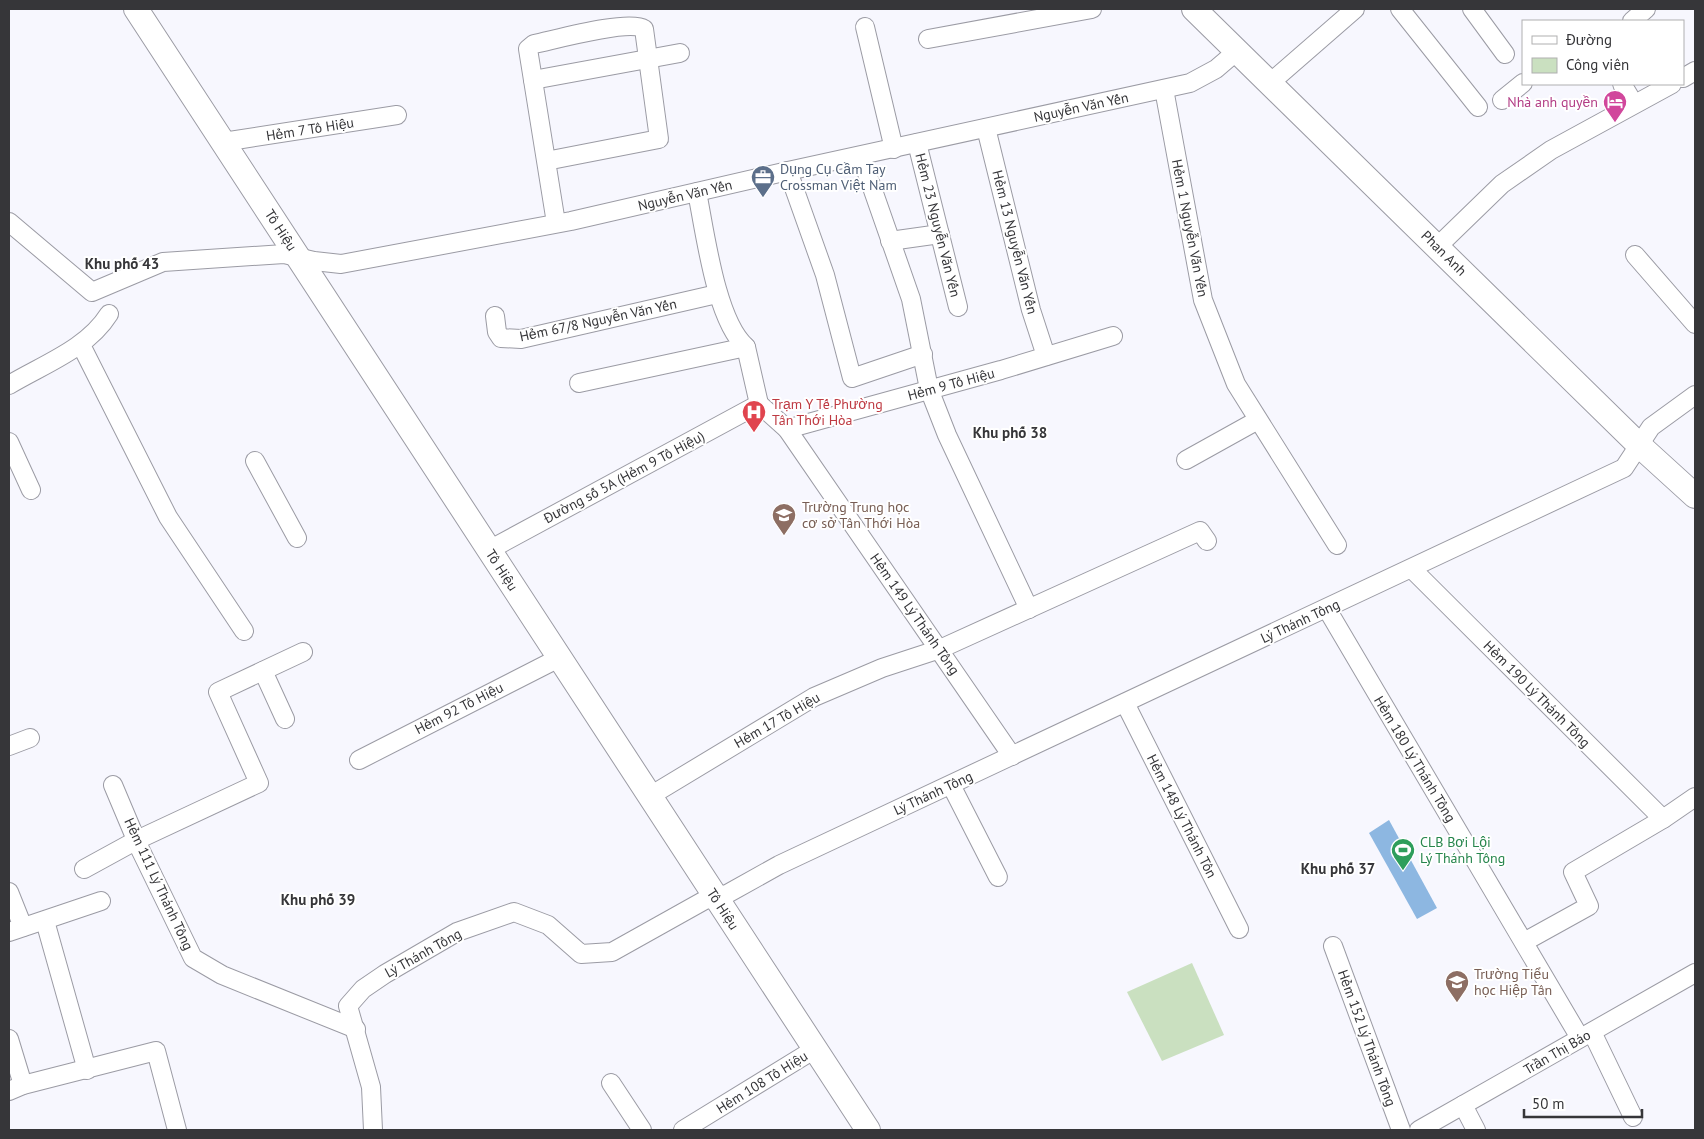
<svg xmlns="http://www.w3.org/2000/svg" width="1704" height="1139" font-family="'PT Sans',sans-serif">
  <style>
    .green { fill: #cae0c0 }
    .water { fill: #8db7e1 }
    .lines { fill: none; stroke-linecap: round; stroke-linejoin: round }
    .street-casing { stroke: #9b9ba4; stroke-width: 20 }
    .secondary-casing { stroke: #9b9ba4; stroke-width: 26 }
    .street { stroke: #fff; stroke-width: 18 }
    .secondary { stroke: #fff; stroke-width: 24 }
    .labels { text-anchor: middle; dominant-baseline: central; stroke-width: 4; stroke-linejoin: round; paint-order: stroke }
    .hotel-label { font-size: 14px; fill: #b23c85; stroke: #fff; text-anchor: end }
    .street-label { font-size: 14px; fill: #363639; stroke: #fff }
    .service-label { font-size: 14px; fill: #4e5e75; stroke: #fff; text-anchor: start }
    .health-label { font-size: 14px; fill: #be3a42; stroke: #fff; text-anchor: start }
    .education-label { font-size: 14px; fill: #785e54; stroke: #fff; text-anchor: start }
    .leisure-label { font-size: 14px; fill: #27864d; stroke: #fff; text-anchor: start }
    .neighbourhood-label { font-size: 15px; font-weight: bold; fill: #363639; stroke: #fff }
  </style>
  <rect width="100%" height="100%" fill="#f7f7fe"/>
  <polygon class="green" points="1192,963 1224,1035 1162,1061 1127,992"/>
  <polygon class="water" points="1389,820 1437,908 1417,919 1369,833"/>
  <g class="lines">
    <g class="street-casing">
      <g id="street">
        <polyline points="1400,9 1478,107"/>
        <polyline points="1472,9 1505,54"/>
        <polyline points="1632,21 1646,9"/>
        <polyline points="865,27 894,149"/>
        <polyline points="928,39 1092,9"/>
        <polyline points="1683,78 1695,71"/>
        <polyline points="533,80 680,53"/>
        <polyline points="1270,83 1355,9"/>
        <polyline points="1622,84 1634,104"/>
        <polyline points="1164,89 1203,300 1236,384 1337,545"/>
        <polyline points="1502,100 1523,83"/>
        <polyline points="986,128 1031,310 1046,356"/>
        <polyline points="223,142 397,115"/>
        <polyline points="917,143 958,307"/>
        <polyline points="861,156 911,299 929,389 947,435 1029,609"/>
        <path d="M546,161l113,-22 -15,-110c-15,-10 -90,11 -110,15l-6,5 28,174"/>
        <polyline points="788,171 825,275 852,378 923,354"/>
        <path d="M697,192c8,40 19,129 49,155l13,57"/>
        <polyline points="9,222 92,292 163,262 284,254 314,261 341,264 571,221 788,171 1190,83 1216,69 1237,51"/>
        <polyline points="890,241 940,234"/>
        <polyline points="1437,247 1502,184 1551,150 1672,84"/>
        <polyline points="1635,255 1695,324"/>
        <polyline points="495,316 497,332 501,338 521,339 717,294"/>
        <polyline points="81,345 168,517 244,631"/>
        <polyline points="579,383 746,347"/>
        <path d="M9,385c35,-21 78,-36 100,-71"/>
        <polyline points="759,404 787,429 1012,756"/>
        <polyline points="787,429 1001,370 1113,336"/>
        <polyline points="9,442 31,490"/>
        <polyline points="1186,460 1258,420"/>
        <polyline points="255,461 297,538"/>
        <polyline points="489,550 759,404"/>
        <polyline points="1412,569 1663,819"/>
        <polyline points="1327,609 1580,1038"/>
        <polyline points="263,671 285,719"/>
        <polyline points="1125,703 1239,929"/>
        <polyline points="9,746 30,738"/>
        <polyline points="359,760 559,658"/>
        <polyline points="113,785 140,849 193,958 222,975 356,1029"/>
        <polyline points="951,785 998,877"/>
        <polyline points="650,796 814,697 882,668 940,649 1200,531 1207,541"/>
        <polyline points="84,869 137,840 259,783 218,692 303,652"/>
        <polyline points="9,892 23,927"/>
        <polyline points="45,921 87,1070"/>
        <polyline points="9,932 101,901"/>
        <polyline points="1524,942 1589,906 1573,872 1663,819 1695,797"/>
        <polyline points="1333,946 1401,1130"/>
        <polyline points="1592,1032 1633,1117"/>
        <polyline points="9,1039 23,1085"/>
        <polyline points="611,1083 642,1130"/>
        <polyline points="9,1091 23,1085 156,1051 177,1130"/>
        <polyline points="1463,1105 1476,1130"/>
        <polyline points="373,1130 371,1087 348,1006 363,989 385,974 457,932 514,912 548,925 581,954 612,952 705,900 727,894 779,865 1624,468 1651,427 1695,395"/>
        <polyline points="683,1130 815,1049"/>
        <polyline points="1419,1130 1695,973"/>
      </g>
    </g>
    <g class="secondary-casing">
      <g id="secondary">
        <polyline points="136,9 868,1130"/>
        <polyline points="1194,9 1640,446 1695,496"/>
      </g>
    </g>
    <use href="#street" class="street"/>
    <use href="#secondary" class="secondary"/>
  </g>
  <defs>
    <g id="hotel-pin" transform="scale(1.25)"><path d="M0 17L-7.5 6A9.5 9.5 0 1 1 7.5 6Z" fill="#d1479c" stroke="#fff"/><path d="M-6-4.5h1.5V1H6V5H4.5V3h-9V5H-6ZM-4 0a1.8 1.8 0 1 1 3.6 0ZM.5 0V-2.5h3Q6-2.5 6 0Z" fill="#fff"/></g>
    <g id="office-pin" transform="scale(1.25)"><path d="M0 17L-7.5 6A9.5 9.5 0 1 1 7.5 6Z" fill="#5c6f8a" stroke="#fff"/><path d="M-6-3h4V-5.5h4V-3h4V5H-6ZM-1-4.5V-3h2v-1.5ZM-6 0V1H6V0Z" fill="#fff"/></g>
    <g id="hospital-pin" transform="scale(1.25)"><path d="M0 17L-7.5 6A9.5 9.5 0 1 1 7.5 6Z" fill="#e0444e" stroke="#fff"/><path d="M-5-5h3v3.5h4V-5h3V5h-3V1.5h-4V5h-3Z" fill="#fff"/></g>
    <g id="school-pin" transform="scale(1.25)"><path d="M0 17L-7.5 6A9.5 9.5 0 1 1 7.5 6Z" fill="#8d6e63" stroke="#fff"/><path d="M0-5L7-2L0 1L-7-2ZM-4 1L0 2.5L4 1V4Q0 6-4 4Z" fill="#fff"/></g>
    <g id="stadium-pin" transform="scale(1.25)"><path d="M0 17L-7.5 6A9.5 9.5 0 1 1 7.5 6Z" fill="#2e9e5b" stroke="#fff"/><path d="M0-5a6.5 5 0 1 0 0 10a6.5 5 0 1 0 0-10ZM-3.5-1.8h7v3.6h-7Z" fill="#fff"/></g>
  </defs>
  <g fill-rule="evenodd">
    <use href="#hotel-pin" x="1615" y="102"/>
    <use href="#office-pin" x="763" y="177"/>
    <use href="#hospital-pin" x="754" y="412"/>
    <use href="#school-pin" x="784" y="515"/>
    <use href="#stadium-pin" x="1403" y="850"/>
    <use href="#school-pin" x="1457" y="982"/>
  </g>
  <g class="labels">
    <g class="hotel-label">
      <text x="1598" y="102">Nhà anh quyền</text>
    </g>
    <g class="street-label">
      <text transform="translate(1081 107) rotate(-12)">Nguyễn Văn Yến</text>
      <text transform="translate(310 129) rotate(-9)">Hẻm 7 Tô Hiệu</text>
      <text transform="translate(685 195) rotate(-13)">Nguyễn Văn Yến</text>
      <text transform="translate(938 225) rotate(76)">Hẻm 23 Nguyễn Văn Yến</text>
      <text transform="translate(1190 228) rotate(79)">Hẻm 1 Nguyễn Văn Yến</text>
      <text transform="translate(281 230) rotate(57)">Tô Hiệu</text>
      <text transform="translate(1015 242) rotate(76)">Hẻm 13 Nguyễn Văn Yến</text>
      <text transform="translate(1444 253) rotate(45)">Phan Anh</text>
      <text transform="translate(598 320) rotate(-12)">Hẻm 67/8 Nguyễn Văn Yến</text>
      <text transform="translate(951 384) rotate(-15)">Hẻm 9 Tô Hiệu</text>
      <text transform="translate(624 477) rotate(-28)">Đường số 5A (Hẻm 9 Tô Hiệu)</text>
      <text transform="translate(502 570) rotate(57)">Tô Hiệu</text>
      <text transform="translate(915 614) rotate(55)">Hẻm 149 Lý Thánh Tông</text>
      <text transform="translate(1300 621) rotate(-25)">Lý Thánh Tông</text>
      <text transform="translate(1537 694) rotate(45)">Hẻm 190 Lý Thánh Tông</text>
      <text transform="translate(459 708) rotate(-27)">Hẻm 92 Tô Hiệu</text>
      <text transform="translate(777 720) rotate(-30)">Hẻm 17 Tô Hiệu</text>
      <text transform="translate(1415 759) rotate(59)">Hẻm 180 Lý Thánh Tông</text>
      <text transform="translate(933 793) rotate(-25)">Lý Thánh Tông</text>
      <text transform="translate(1182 816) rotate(63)">Hẻm 148 Lý Thánh Tôn</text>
      <text transform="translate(159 884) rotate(65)">Hẻm 111 Lý Thánh Tông</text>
      <text transform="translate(723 909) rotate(57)">Tô Hiệu</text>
      <text transform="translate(423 953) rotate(-29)">Lý Thánh Tông</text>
      <text transform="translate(1367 1038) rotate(70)">Hẻm 152 Lý Thánh Tông</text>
      <text transform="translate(1557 1052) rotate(-30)">Trần Thị Báo</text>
      <text transform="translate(762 1082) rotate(-32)">Hẻm 108 Tô Hiệu</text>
    </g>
    <g class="service-label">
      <text x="780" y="169">Dụng Cụ Cầm Tay<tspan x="780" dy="16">Crossman Việt Nam</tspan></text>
    </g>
    <g class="health-label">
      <text x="772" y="404">Trạm Y Tế Phường<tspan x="772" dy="16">Tân Thới Hòa</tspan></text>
    </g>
    <g class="education-label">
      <text x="802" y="507">Trường Trung học<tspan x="802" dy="16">cơ sở Tân Thới Hòa</tspan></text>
      <text x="1474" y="974">Trường Tiểu<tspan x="1474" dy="16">học Hiệp Tân</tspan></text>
    </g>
    <g class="leisure-label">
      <text x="1420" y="842">CLB Bơi Lội<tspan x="1420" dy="16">Lý Thánh Tông</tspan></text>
    </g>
    <g class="neighbourhood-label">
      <text x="122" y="263">Khu phố 43</text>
      <text x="1010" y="432">Khu phố 38</text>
      <text x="1338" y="868">Khu phố 37</text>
      <text x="318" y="899">Khu phố 39</text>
    </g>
  </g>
  <rect width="1704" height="1139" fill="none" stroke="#363639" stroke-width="20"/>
  <rect x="1522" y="20" width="162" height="65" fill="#ffffff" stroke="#afafb0"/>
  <rect x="1532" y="36" width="25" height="8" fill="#ffffff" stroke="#afafb0"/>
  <text x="1566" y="45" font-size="15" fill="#363639">Đường</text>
  <rect x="1532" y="58" width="25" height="15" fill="#cae0c0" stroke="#afafb0"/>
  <text x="1566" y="70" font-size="15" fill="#363639">Công viên</text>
  <path d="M1524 1109v8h118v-8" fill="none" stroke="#363639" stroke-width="2.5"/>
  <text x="1532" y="1109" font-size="15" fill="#363639" stroke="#ffffff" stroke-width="4" paint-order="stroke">50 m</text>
</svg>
